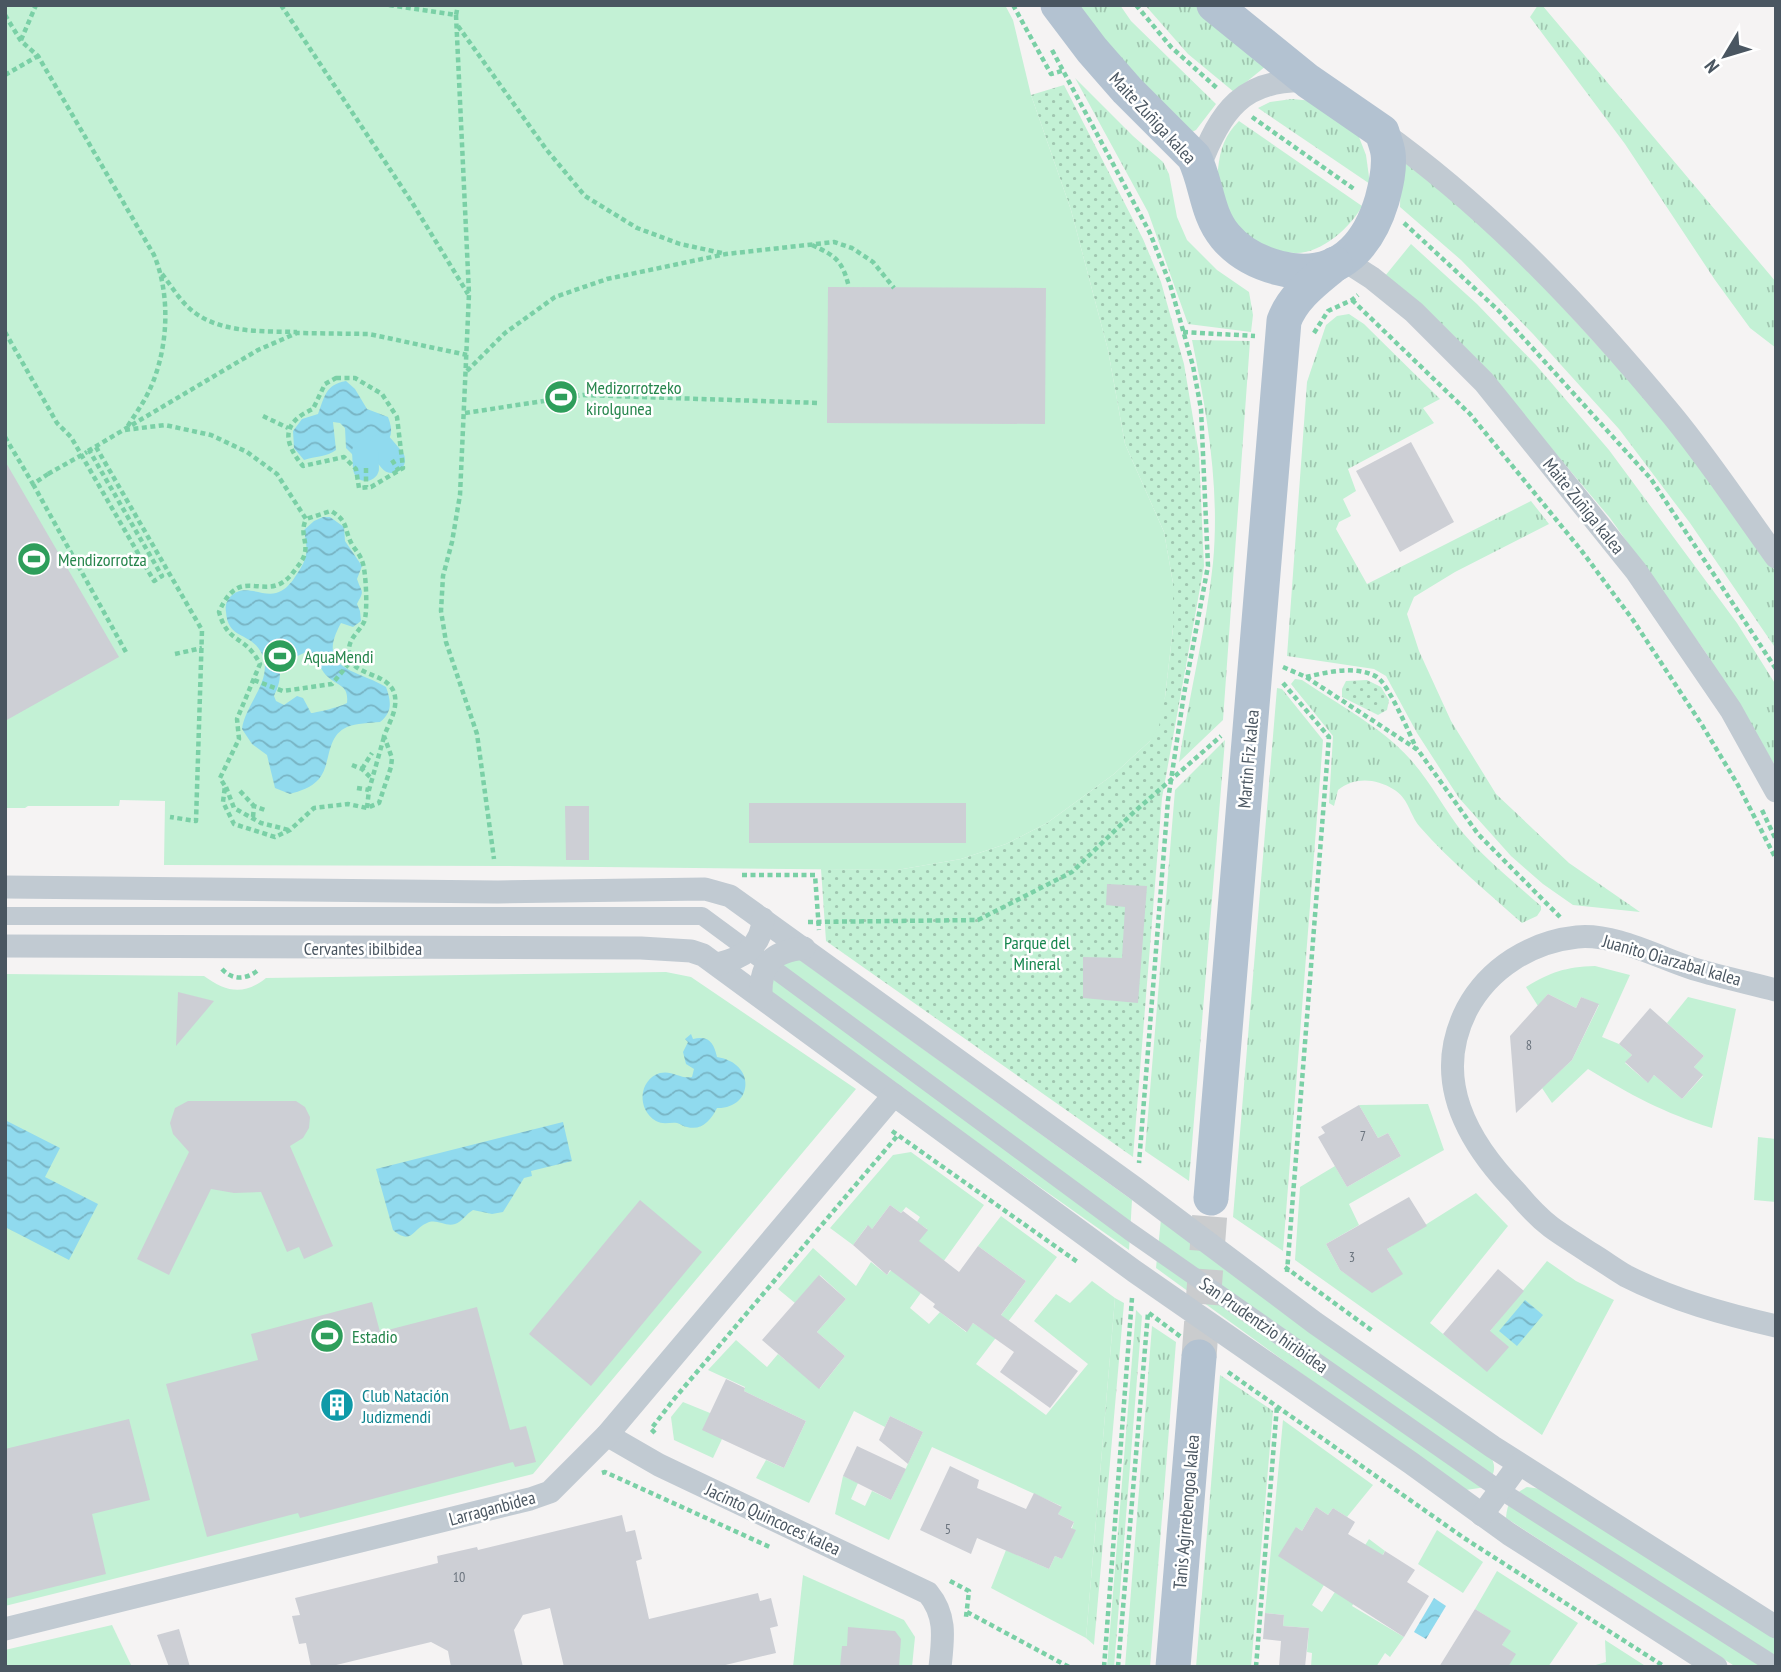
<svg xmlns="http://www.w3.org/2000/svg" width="1781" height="1672" font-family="'PT Sans Narrow',sans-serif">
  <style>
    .grass { fill: url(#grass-tufts) }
    .park { fill: url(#park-dots) }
    .garden { fill: #c3f1d5 }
    .water { fill: url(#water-waves); fill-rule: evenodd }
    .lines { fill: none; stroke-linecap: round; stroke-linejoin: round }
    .canal { stroke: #90daee; stroke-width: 26 }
    .building { fill: #cdcfd5 }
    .primary-tunnel { stroke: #caccce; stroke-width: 35; stroke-dasharray: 35 18; stroke-linecap: butt }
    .path { stroke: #7ad0a6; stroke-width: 4.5; stroke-dasharray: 5 3.5; stroke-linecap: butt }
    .pedestrian { stroke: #c1cad2; stroke-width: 18 }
    .minor { stroke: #c1cad2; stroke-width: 23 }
    .primary { stroke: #b3c2d1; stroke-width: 35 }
    .path-bridge { stroke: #7ad0a6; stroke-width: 4.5; stroke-dasharray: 5 3.5; stroke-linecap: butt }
    .labels { text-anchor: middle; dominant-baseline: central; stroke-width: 5; stroke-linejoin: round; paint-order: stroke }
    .number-label { font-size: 14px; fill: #6b747e }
    .street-label { font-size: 18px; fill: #4a5661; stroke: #fff }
    .leisure-label { font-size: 18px; fill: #27864d; stroke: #fff; text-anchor: start }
    .park-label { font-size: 18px; fill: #17864f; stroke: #fff }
    .culture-label { font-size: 18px; fill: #0d838f; stroke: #fff; text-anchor: start }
  </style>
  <defs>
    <pattern id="grass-tufts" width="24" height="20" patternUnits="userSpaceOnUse" patternTransform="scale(1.75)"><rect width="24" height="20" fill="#c3f1d5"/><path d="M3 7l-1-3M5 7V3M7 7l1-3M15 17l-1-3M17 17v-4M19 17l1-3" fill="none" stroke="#a0c6b0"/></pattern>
    <pattern id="park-dots" width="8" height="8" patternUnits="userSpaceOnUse" patternTransform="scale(1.75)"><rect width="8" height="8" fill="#c3f1d5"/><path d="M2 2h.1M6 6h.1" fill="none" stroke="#a0c6b0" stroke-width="1.8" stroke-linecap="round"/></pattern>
    <pattern id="water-waves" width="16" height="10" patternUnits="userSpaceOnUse" patternTransform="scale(1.75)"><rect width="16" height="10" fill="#90daee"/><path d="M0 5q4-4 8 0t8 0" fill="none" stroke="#78b4c4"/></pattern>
  </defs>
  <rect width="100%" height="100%" fill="#f5f3f3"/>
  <g class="grass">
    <polygon points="1069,5 1120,5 1131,21 1216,104 1196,130 1190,133"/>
    <polygon points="1145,5 1203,5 1266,66 1234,92 1188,54"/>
    <polygon points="1538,5 1542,5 1776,282 1776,348 1750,328 1715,280 1625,144 1530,17"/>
    <polygon points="1075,78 1133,136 1163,162 1169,174 1177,217 1187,240 1217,270 1249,292 1253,315 1251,332 1188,324 1148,212"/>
    <polygon points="1292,99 1314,101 1357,132 1366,155 1370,184 1258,108 1270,102"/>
    <path d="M1239,121l123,85c-11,21 -41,48 -67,47 -45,-2 -81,-38 -77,-84 2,-20 7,-34 21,-48z"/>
    <polygon points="1401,160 1450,197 1502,241 1661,415 1710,477 1776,572 1776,649 1690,523 1619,429 1533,334 1461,260 1400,207"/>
    <polygon points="1411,244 1477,304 1536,365 1609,450 1737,623 1776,685 1776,767 1706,653 1610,518 1546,442 1385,276"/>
    <polygon points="1349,314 1364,324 1440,399 1423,408 1434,423 1348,469 1356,491 1343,499 1351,516 1339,522 1336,529 1367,584 1531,501 1549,524 1455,572 1414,597 1407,614 1419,651 1451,721 1496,794 1569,863 1640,912 1573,905 1543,884 1511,856 1459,798 1417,733 1386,676 1374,669 1287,656 1307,382 1326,325 1337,316"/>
    <path d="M1192,340l58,1 -27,379 -44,42c10,-67 27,-132 34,-199 7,-75 -6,-150 -21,-223z"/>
    <path d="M1295,679l7,1c34,23 81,48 108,79 20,22 34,50 53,74 23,27 51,49 78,73v4l-4,6 -15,7c-35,-31 -71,-61 -102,-96 -11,-13 -11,-29 -27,-38 -18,-11 -39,-12 -55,1l-4,16 -5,-3 4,-67 -42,-52z"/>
    <polygon points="1277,688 1282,689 1323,740 1283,1251 1233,1217"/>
    <polygon points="1225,740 1189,1181 1145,1151 1175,790"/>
    <polygon points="1115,1298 1124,1303 1094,1645 1086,1638"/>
    <polygon points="1136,1310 1142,1316 1114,1667 1107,1667"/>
    <polygon points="1152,1326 1176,1342 1150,1667 1125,1667"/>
    <polygon points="1220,1375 1273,1411 1251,1667 1196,1667"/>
  </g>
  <g class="park">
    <polygon points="1064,85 1143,239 1161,282 1184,364 1199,454 1204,566 1162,798 1133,1157 826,941 821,869 897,870 961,859 1006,844 1047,823 1114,774 1150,741 1165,697 1173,628 1173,583 1164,532 1125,444 1108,350 1071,210 1031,95"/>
    <polygon points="1367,680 1381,687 1389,700 1387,710 1378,715 1342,697 1342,689 1346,681"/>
  </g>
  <g class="garden">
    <polygon points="5,5 1005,5 1013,20 1031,95 1071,210 1108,350 1125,444 1164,532 1173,583 1173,628 1165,697 1159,726 1150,741 1114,774 1047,823 1006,844 961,859 897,870 502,866 164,865 165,801 120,800 119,806 28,806 25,808 5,808"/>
    <polygon points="789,952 1132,1200 1129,1250 768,995 776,963"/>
    <path d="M1595,966l35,9 -28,62 17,7 13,11 -7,8 22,19 7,-7 28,24 21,-23 -9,-9 10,-11 -37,-33 21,-26 48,12 -24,119c-48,-15 -81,-33 -124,-59l-36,34 -10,-15 30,-28 27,-55 -18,-8 -5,11 -28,-14 -10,12 -12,-19c25,-15 39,-20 69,-21z"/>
    <path d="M666,972l25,5 165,112 -323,385 -528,132v-632l199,2c22,16 40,20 62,2z"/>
    <polygon points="1428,1104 1444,1150 1349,1204 1359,1225 1326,1244 1340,1270 1373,1292 1402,1274 1387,1249 1476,1193 1508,1226 1430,1323 1487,1371 1490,1331 1547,1261 1576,1281 1614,1300 1542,1435 1295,1260 1300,1187 1335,1166 1347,1187 1401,1156 1388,1133 1378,1138 1359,1105"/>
    <polygon points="1758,1137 1776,1139 1776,1202 1754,1200"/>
    <polygon points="911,1152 984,1205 910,1308 929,1324 940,1312 966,1332 973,1323 988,1333 1026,1281 978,1246 1001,1216 1057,1257 976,1364 1046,1415 1088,1364 1034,1321 1056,1294 1070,1303 1092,1281 1115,1298 1086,1638 991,1588 1006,1550 1049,1569 1055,1556 1062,1559 1074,1522 1058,1514 1061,1506 932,1447 889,1540 835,1514 843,1476 858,1483 851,1499 865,1506 872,1491 891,1500 923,1432 890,1416 885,1427 854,1411 809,1503 756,1478 766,1460 784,1468 806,1421 744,1391 745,1387 708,1370 736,1340 767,1367 778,1354 820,1388 845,1356 817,1332 846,1299 820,1275 795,1303 778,1289 813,1248 856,1286 871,1262 887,1275 927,1229 917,1222 920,1217 906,1207 901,1213 890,1205 872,1229 867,1226 853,1245 830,1228 893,1155"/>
    <path d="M1161,1219l328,235c9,13 5,20 -3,33l-20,3 -11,-5 -299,-217z"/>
    <polygon points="683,1402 710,1413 722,1439 713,1458 674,1440 671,1417"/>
    <polygon points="1283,1420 1373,1485 1347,1517 1333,1508 1328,1515 1316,1507 1302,1531 1296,1527 1324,1585 1312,1605 1322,1612 1369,1539 1385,1551 1352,1606 1404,1637 1390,1657 1385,1653 1376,1667 1311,1667 1312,1653 1307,1652 1309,1628 1283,1626 1284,1615 1265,1613"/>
    <path d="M1527,1487l14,2 235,150v28h-40l-230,-149c1,-16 7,-24 21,-31z"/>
    <polygon points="1437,1530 1483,1562 1463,1593 1418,1564"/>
    <polygon points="1497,1571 1578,1623 1548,1667 1508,1666 1502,1645 1510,1631 1475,1609"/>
    <polygon points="803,1575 904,1620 915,1637 912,1667 793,1667"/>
    <polygon points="112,1625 132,1667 5,1667 5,1650"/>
    <polygon points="1605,1640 1647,1667 1589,1667 1606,1662"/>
  </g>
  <g class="water">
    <path d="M346,381l9,8 12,20 21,8c12,29 -13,33 -35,38l-7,-7 -1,-20 -5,-5 -7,-1 3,28c-9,7 -21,6 -32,10l-10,-12 -1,-17 9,-12 16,-5c7,-18 7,-29 28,-33z"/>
    <path d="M323,517h7l14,10 1,14 17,25 -5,13c5,15 8,10 0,25l3,7 1,10 -8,6 -12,-4c-26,47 15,46 45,64 5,14 7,25 -6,35 -10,1 -24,1 -33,5 -22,10 -15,36 -28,52 -8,9 -19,12 -29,15l-15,-6 -8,-33 -15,-11 -10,-15c3,-25 32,-49 20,-75 -11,-23 -34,-13 -36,-42 -1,-6 0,-10 4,-15 14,-15 31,0 46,-4 8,-2 13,-8 17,-13 14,-21 16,-24 11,-50l10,-9zM306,652l10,5c3,7 6,15 12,20 10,9 21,8 19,26 -4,3 -31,10 -36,10l-8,-15 -6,-2 -13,9 -8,-4 -2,-5c15,-29 -8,-26 32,-44z"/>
    <path d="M691,1034l2,5c16,-4 21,4 24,18 40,6 36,52 0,51 -6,12 -15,23 -30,19 -3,0 -6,-3 -10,-4 -7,-1 -14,2 -21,-2 -19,-11 -18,-41 4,-48 12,-3 20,6 32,4l2,-8 -8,-5 -3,-12 5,-10 -3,-3z"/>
    <polygon points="5,1120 60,1148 45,1177 98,1204 69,1260 5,1227"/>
    <path d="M563,1122l9,39 -41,10 1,5 -8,2 -21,34 -11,2 -19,-4c-7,4 -11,12 -18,14 -10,3 -19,-6 -28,-1 -15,6 -15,23 -34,7l-17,-61z"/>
    <polygon points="1525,1300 1543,1315 1517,1346 1499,1331"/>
    <polygon points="1434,1598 1446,1606 1426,1639 1414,1632"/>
  </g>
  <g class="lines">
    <g class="canal">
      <polyline points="381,447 392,460"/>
      <polyline points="365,452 366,468"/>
    </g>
  </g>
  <g class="building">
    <polygon points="828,287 1046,288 1045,424 827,423"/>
    <polygon points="1411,442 1454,522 1400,552 1356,471"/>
    <polygon points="5,461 119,657 5,721"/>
    <rect x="749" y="803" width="217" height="40"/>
    <polygon points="565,806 589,806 589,860 566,860"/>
    <polygon points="1107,884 1147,886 1138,1003 1083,998 1083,957 1122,958 1125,907 1106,905"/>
    <polygon points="178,992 214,1001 176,1046"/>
    <polygon points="1548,994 1576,1008 1581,997 1599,1004 1572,1060 1516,1113 1510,1036"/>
    <polygon points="1650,1008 1704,1056 1694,1067 1703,1075 1682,1099 1654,1075 1648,1083 1625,1062 1632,1055 1619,1044"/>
    <polygon points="188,1101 296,1101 305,1107 310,1117 309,1128 303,1138 290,1146 333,1246 304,1259 299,1247 287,1252 261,1192 234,1193 211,1189 169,1275 137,1259 189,1152 173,1134 170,1123 175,1108"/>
    <polygon points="1359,1105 1378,1138 1388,1133 1401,1156 1347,1187 1318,1137 1325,1133 1321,1127"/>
    <polygon points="1409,1197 1427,1226 1387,1249 1403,1274 1372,1293 1340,1270 1326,1244"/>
    <polygon points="640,1200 702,1252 591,1386 529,1334"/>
    <polygon points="890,1205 901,1213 903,1211 928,1230 919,1241 959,1272 978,1246 1026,1281 1001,1315 1078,1371 1050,1408 1000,1372 1014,1352 973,1323 967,1332 933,1307 935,1304 890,1270 887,1275 853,1245 868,1225 872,1229"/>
    <polygon points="1498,1269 1524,1291 1490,1331 1509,1347 1487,1372 1443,1334"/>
    <polygon points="819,1275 846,1299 817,1332 845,1356 819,1389 762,1340"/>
    <polygon points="372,1302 380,1332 477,1307 510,1430 526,1426 536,1462 515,1467 513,1462 300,1518 298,1513 207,1537 166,1384 258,1360 251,1334"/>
    <polygon points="726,1379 745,1388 744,1391 806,1421 784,1468 702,1430"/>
    <polygon points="890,1416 923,1432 908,1464 879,1440"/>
    <polygon points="129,1419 150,1500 92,1514 106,1574 5,1599 5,1449"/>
    <polygon points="857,1446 906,1469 891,1500 843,1476"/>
    <polygon points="950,1466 979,1480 977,1488 1026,1509 1034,1493 1062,1507 1058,1514 1074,1522 1071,1528 1076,1530 1062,1559 1055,1556 1049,1569 977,1538 971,1554 920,1530"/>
    <polygon points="1316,1507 1328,1515 1333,1508 1355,1522 1348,1534 1383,1555 1385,1551 1415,1570 1407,1582 1429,1596 1404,1637 1278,1556 1296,1527 1302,1531"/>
    <polygon points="622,1515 626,1532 635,1530 642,1559 636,1561 649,1619 758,1593 760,1601 771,1598 778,1626 770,1628 776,1653 717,1667 564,1667 550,1608 523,1615 514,1630 523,1667 451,1667 448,1651 431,1642 328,1667 311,1667 306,1643 299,1644 292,1616 300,1615 295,1598 438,1563 437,1556 477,1547 478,1550"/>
    <polygon points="1475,1609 1511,1631 1502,1645 1516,1654 1508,1667 1439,1667"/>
    <polygon points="1265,1613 1284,1615 1283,1626 1309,1628 1305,1667 1279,1667 1281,1641 1263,1639"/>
    <polygon points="848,1627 895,1631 901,1639 899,1667 840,1667 842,1646 847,1646"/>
    <polygon points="179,1629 190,1667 169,1667 157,1635"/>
  </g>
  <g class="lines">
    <polyline class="primary-tunnel" points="1199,1357 1211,1198"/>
    <g class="path">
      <polyline points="281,5 413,204 468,294"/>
      <polyline points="389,5 456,15 458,5"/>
      <polyline points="1013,5 1051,74 1065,70"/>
      <polyline points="1136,5 1171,47 1218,89"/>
      <path d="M5,15l16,26 17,15 116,199c18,43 14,101 -8,142 -6,11 -14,22 -20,32"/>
      <polyline points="456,15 469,294 460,495 452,542 443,576 441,611 446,642 477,734 494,859"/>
      <polyline points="458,26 546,149 585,196 637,228 680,244 722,253"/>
      <polyline points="21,40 36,5"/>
      <polyline points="1052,50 1150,233 1170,284 1193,366 1201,409 1208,566 1184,694 1168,800 1139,1163"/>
      <polyline points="5,75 38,56"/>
      <polyline points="1252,117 1354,189"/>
      <polyline points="1404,223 1498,310 1651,479 1776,669"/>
      <path d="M812,245c24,11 30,15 37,42"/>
      <path d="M162,274c8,10 15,22 24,31 28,29 74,26 111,27"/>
      <polyline points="1352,300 1470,414 1581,550 1633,620 1702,725 1738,785 1776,859"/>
      <polyline points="5,332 57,423 71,437 154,581 162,576 89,450"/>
      <polyline points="1183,332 1255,336"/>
      <polyline points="1314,333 1328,311 1352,300 1358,295"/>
      <polyline points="467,371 505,333 555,297 607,279 726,254 834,242 852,248 873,262 894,288"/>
      <path d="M336,378h19l27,16 15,23 6,51 -32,19 -12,1 -3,-19 -12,-12 -41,9c-20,-24 -22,-43 10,-57l12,-25z"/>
      <polyline points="465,413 583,395 820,403"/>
      <polyline points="263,416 288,428"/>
      <path d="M125,430l40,-5 46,10 36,17 30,22 29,45c-7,16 3,23 -2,37 -2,6 -8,12 -12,18 -27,32 -51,-13 -73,38 9,33 26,22 41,52l-23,55 2,20 -19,39 5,8 -2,16 11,22 41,13 15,-7 24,-22 34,-4 19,4 12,-5 12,-36 1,-9 -8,-22c4,-10 10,-21 11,-30 5,-39 -48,-24 -46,-56 0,-12 10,-18 15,-28 4,-9 2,-48 -1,-58 -2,-8 -6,-12 -10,-18 -10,-16 -3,-24 -22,-35l-25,8"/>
      <polyline points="5,437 33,484 48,474"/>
      <polyline points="96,447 202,630 196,821 170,817"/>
      <polyline points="88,451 258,350 297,333 369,334 467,355"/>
      <polyline points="392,460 399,471"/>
      <polyline points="366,468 366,487"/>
      <polyline points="33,484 127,654"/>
      <polyline points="175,654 202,648"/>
      <polyline points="1283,667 1306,677 1418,750 1478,834 1560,917"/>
      <path d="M1306,677c22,-5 50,-12 71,0 12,8 33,58 40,73"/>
      <polyline points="254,680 283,691 332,684 351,661"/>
      <polyline points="1283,683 1329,737 1287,1272"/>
      <polyline points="352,765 362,769 371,778"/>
      <polyline points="362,769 372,753"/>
      <polyline points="226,787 234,808 261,823 289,830"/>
      <polyline points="357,788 369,790"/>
      <polyline points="240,791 254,806"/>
      <polyline points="367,808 369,790 384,737"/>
      <polyline points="1762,810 1776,840"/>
      <polyline points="253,817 254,806 265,810"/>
      <polyline points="742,875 815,875 819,930"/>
      <polyline points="808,922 978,920 1072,872 1134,812 1221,736"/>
      <path d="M222,969c10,11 23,11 35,2"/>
      <polyline points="892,1131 1079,1263"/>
      <polyline points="1285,1267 1374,1332"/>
      <polyline points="1149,1313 1181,1337"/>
      <polyline points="1228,1372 1464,1538 1665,1667"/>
      <polyline points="655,1433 651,1429 674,1399 898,1135"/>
      <polyline points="602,1473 605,1472 772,1548"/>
      <polyline points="950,1581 969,1591 966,1617"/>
      <polyline points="967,1612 1069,1667"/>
      <polyline points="1104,1667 1132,1298"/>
      <polyline points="1118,1667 1148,1313"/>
      <polyline points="1256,1667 1277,1406"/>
    </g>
    <polyline class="pedestrian" points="5,916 702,916 1129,1231 1500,1490 1776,1666"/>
    <g class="minor">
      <path d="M1382,132c110,79 204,179 290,283 37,45 70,95 104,142"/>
      <path d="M1199,168c21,-57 44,-90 109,-87"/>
      <polyline points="1344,260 1372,278 1414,312 1484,382 1636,571 1731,710 1776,791"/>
      <polyline points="5,887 498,892 705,889 730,896 1135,1188 1315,1323 1493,1447 1776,1627"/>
      <polyline points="5,946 641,948 691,951 703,955 1134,1271 1411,1463 1509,1534 1716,1667"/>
      <path d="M718,964c24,-6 44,-17 45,-45"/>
      <path d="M1776,990c-27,-7 -55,-13 -82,-21 -35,-11 -80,-36 -117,-32 -46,5 -88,31 -110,72 -36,70 0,133 50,184 10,12 21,24 34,34 12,9 26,17 39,26 12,7 24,16 36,23 47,24 98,38 150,50"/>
      <path d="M761,996c-1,-33 11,-44 43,-48"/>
      <path d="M607,1435l52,30 269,128c19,23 15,46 12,74"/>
      <polyline points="1482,1515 1519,1464"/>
      <polyline points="5,1629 530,1499 550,1492 607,1435 894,1095"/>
    </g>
    <g class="primary">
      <path d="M1058,5l34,45 35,40 67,67c13,26 12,56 31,79 14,17 34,27 54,32 55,14 88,-18 103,-68 4,-15 8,-31 6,-47 -1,-7 -4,-14 -6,-21l-74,-51 -94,-76"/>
      <path d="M1211,1198l73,-877c9,-25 32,-41 51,-57"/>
      <polyline points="1173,1667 1199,1357"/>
    </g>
    <polyline class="path-bridge" points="48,474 87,452"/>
  </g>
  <defs>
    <g id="stadium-disc" transform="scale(1.75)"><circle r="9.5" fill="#2e9e5b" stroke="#fff"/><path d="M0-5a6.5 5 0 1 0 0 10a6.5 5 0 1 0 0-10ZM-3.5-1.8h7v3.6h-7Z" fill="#fff"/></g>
    <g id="building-disc" transform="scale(1.75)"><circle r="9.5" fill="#0f9aa8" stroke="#fff"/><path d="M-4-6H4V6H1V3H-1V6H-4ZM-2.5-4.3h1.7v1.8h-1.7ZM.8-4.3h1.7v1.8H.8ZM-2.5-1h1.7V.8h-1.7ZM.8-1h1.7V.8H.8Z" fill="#fff"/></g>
  </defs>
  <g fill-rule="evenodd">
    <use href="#stadium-disc" x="561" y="397"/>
    <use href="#stadium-disc" x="34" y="559"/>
    <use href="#stadium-disc" x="280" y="656"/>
    <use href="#stadium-disc" x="327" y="1336"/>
    <use href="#building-disc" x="337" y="1405"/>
  </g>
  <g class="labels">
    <g class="number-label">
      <text x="1529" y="1045">8</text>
      <text x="1363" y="1136">7</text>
      <text x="1352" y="1257">3</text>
      <text x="948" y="1529">5</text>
      <text x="459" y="1577">10</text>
    </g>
    <g class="street-label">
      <text transform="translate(1153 118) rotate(47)">Maite Zuñiga kalea</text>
      <text transform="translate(1584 506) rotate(51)">Maite Zuñiga kalea</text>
      <text transform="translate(1248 759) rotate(-85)">Martin Fiz kalea</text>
      <text x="363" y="948">Cervantes ibilbidea</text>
      <text transform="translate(1672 960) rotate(16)">Juanito Oiarzabal kalea</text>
      <text transform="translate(1264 1325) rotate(35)">San Prudentzio hiribidea</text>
      <text transform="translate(492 1508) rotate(-15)">Larraganbidea</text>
      <text transform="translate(1186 1512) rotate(-85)">Tanis Agirrebengoa kalea</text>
      <text transform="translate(773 1519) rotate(25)">Jacinto Quincoces kalea</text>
    </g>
    <g class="leisure-label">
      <text x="586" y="387">Medizorrotzeko<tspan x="586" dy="21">kirolgunea</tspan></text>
      <text x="58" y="559">Mendizorrotza</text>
      <text x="304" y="656">AquaMendi</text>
      <text x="352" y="1336">Estadio</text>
    </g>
    <g class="park-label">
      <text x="1037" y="942">Parque del<tspan x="1037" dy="21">Mineral</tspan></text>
    </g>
    <g class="culture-label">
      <text x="362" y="1395">Club Natación<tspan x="362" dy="21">Judizmendi</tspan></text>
    </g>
  </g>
  <rect width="1781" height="1672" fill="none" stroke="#4a5661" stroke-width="14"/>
  <g transform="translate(1725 56) rotate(232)" stroke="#ffffff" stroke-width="5" paint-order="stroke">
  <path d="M0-5L12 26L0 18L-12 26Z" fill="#4a5661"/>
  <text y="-10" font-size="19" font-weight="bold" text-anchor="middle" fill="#4a5661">N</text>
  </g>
</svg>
